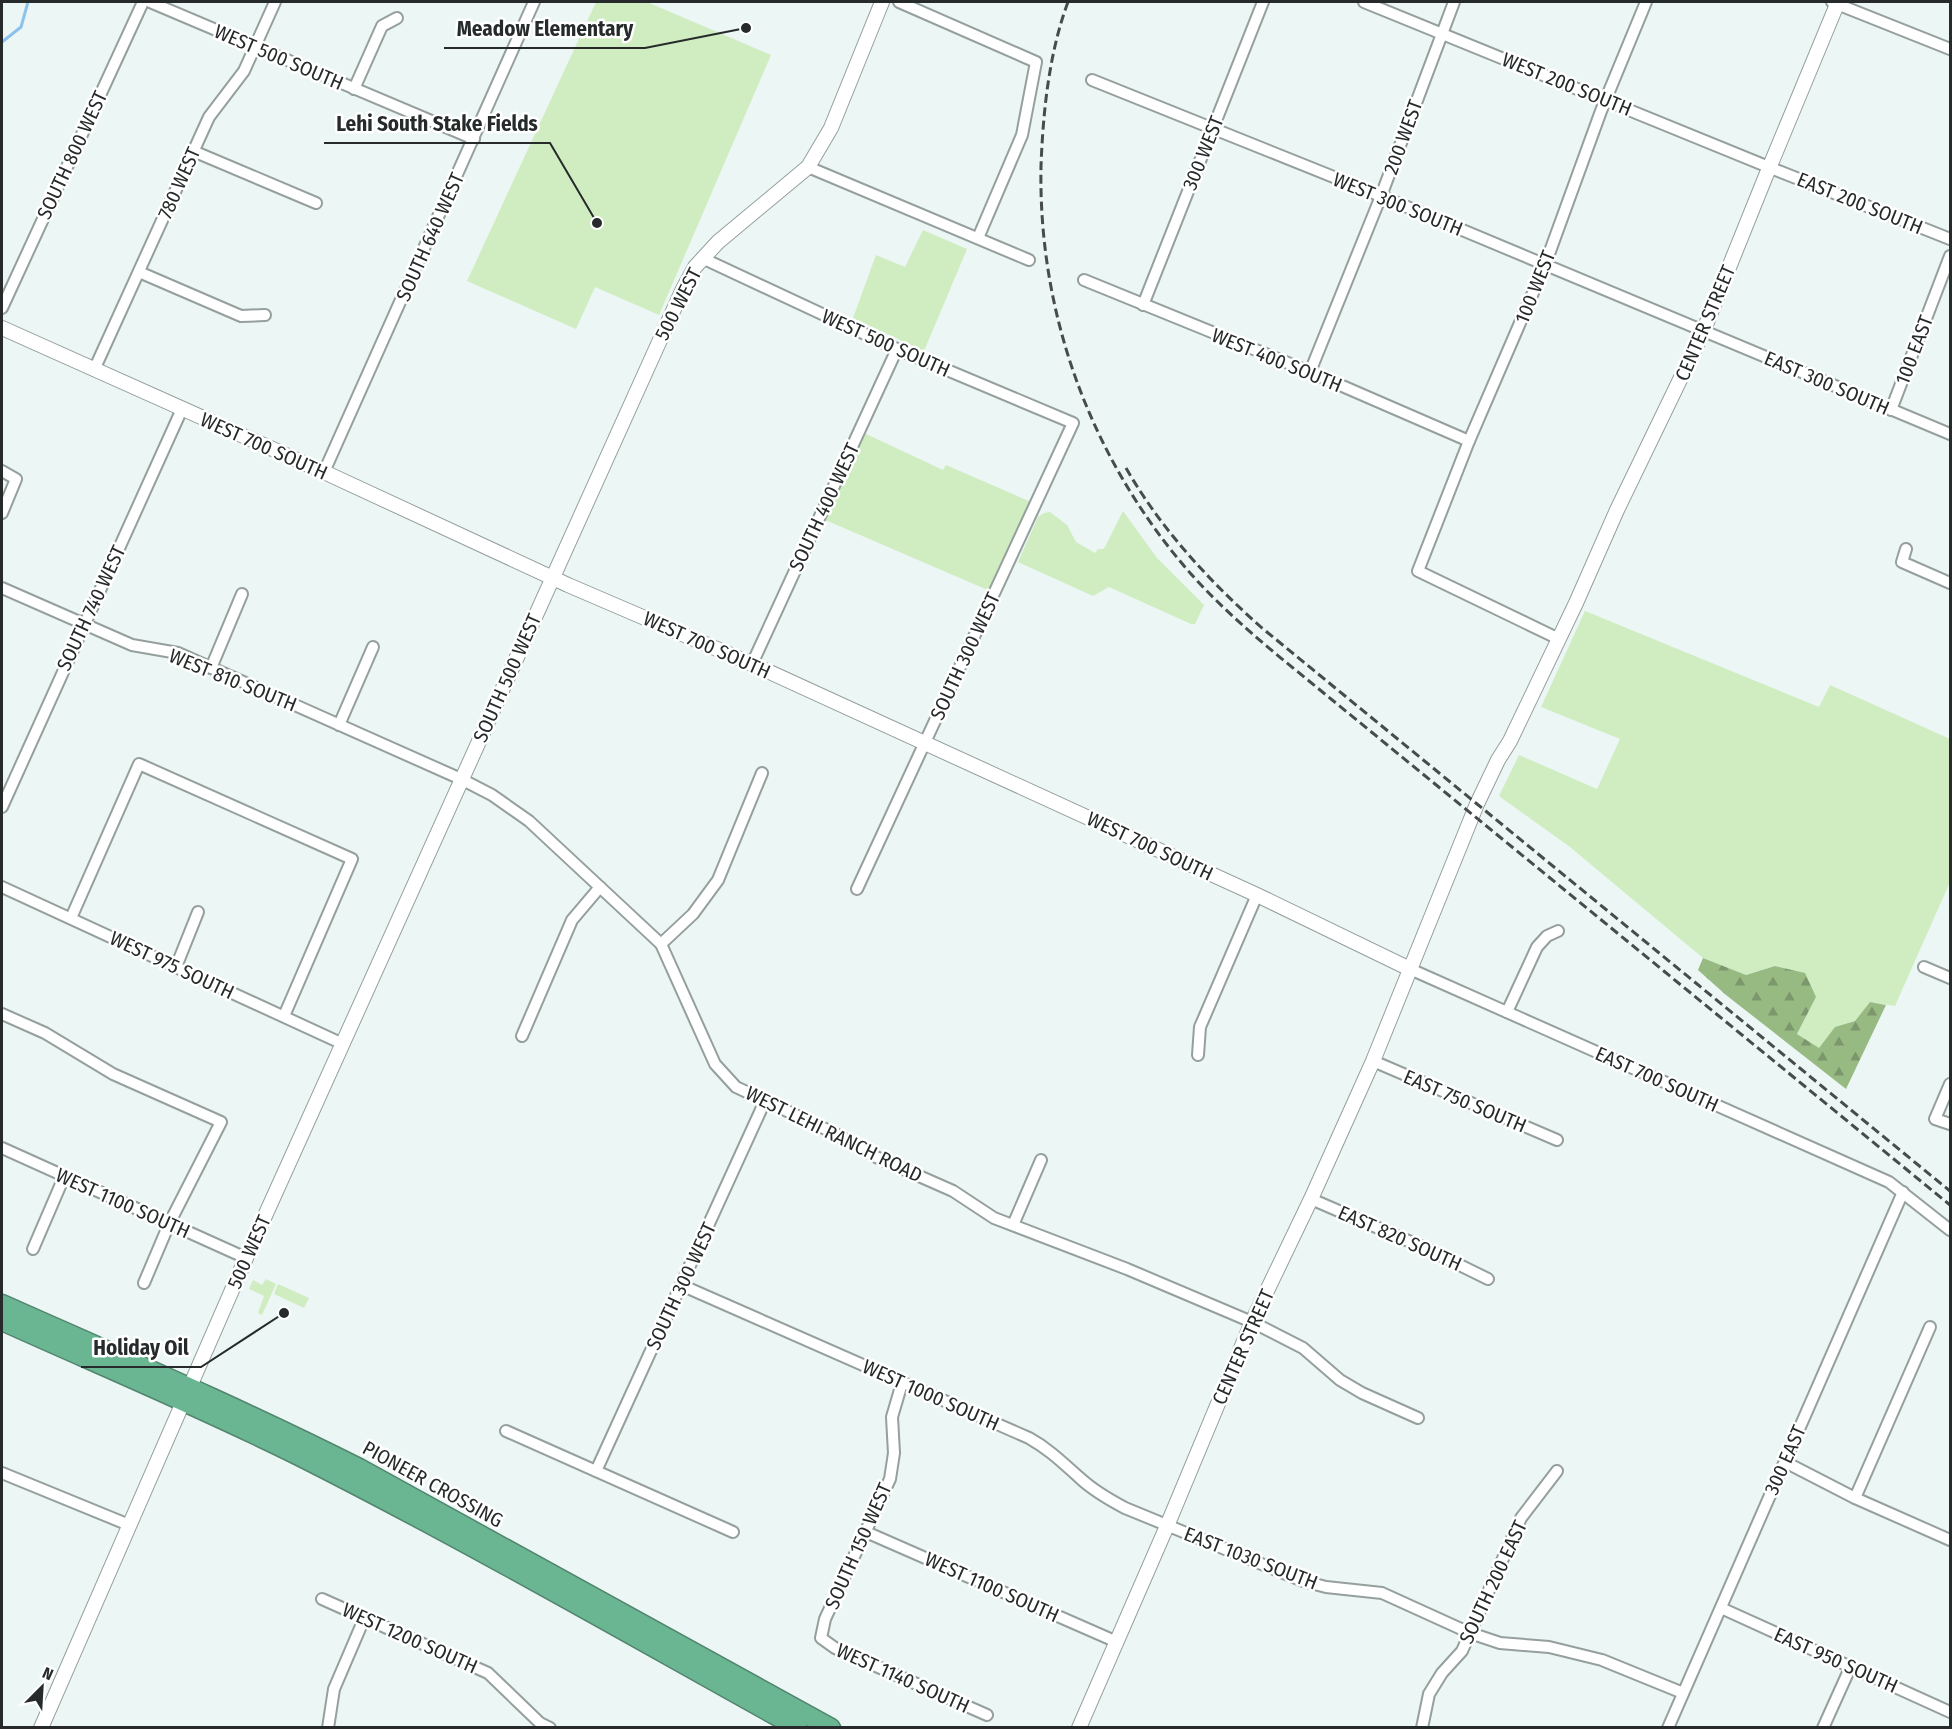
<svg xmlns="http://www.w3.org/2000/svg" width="1952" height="1729" font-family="'Fira Sans Condensed',sans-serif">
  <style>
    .green { fill: #d0edc1 }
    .forest { fill: url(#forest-firs) }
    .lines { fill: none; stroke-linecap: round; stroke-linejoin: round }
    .stream { stroke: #8dc2ee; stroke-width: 3 }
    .street-casing { stroke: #959f9e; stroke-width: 14 }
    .secondary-casing { stroke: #959f9e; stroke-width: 16 }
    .highway-casing { stroke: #52856e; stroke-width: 21 }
    .street { stroke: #fff; stroke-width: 10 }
    .secondary { stroke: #fff; stroke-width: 14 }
    .highway { stroke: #6ab692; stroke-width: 18 }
    .rail { stroke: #464b4b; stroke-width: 3; stroke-dasharray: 9 4.5; stroke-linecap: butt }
    .labels { text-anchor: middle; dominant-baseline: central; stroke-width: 5; stroke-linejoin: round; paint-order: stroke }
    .street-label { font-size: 20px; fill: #262a2a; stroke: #fff }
    .leader { fill: none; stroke: #262a2a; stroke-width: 2 }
    .callout-dot { fill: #262a2a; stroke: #fff; stroke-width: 2 }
    .callout-label { font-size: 21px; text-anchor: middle; font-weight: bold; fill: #262a2a; stroke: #fff; stroke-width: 5; stroke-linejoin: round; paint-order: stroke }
  </style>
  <defs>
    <pattern id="forest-firs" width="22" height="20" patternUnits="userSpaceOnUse" patternTransform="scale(1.5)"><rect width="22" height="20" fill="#97ba83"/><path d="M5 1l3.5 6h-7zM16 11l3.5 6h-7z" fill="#7b976b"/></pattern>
  </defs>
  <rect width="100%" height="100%" fill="#ebf6f5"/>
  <g class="green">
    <polygon points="596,2 647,2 771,55 659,315 595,287 576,329 467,281"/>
    <polygon points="923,230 967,249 924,351 853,318 876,255 905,267"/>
    <polygon points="864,433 943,470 946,465 1031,502 990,591 823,519"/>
    <polygon points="1123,511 1157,558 1204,605 1195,624 1191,624 1109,587 1093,596 1018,562 1038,517 1044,513 1050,512 1067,525 1076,542 1095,553 1098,549 1103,549 1105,547"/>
    <polygon points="1585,611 1819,707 1830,685 1950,739 1950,882 1895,1006 1870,1002 1855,1021 1835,1027 1819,1049 1797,1034 1816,997 1775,966 1746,975 1703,958 1570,847 1499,796 1519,755 1597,789 1620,739 1541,707"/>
    <polygon points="266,1279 276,1284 262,1315 258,1313 264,1296 249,1289 253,1280 262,1285"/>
    <polygon points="278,1284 309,1298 304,1308 274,1294"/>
  </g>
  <polygon class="forest" points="1703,958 1746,975 1775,966 1805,973 1816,997 1797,1034 1819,1048 1835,1027 1855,1021 1870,1002 1886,1005 1846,1089 1726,995 1698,970"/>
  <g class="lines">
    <polyline class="stream" points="2,42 21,27 28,2"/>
    <g class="street-casing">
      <g id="street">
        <polyline points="150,2 474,139"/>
        <polyline points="899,2 1036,62 1022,135 978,238"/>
        <polyline points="1364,2 1781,172 1950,239"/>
        <polyline points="1832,2 1950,49"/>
        <polyline points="1092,80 1381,196 1950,434"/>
        <polyline points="354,89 382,26 397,18"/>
        <polyline points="193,151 316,203"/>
        <polyline points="808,167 1029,260"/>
        <polyline points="702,258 897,349 1073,423 857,889"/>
        <polyline points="139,272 241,316 265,315"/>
        <polyline points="1084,280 1310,372 1469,441"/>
        <polyline points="1143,305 1263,2"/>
        <polyline points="2,308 143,2"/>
        <polyline points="94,370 209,117 244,71 275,2"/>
        <polyline points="1310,372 1381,196 1454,2"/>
        <polyline points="1891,410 1950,256"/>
        <polyline points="2,471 16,479 2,513"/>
        <polyline points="324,472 534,2"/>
        <polyline points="1906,549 1902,562 1950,583"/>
        <polyline points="2,588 132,645 178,653 461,779 492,795 529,821 661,944 715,1064 736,1087 834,1133 876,1157 953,1191 994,1218 1127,1269 1252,1322 1303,1348 1340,1380 1362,1393 1418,1418"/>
        <polyline points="1559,639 1418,571 1469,441 1545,265 1601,111 1646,2"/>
        <polyline points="752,664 897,349"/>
        <polyline points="211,668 242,594"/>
        <polyline points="339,725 373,647"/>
        <polyline points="2,807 182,409"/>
        <polyline points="2,887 343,1044"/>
        <polyline points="71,918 139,764 352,859 284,1016"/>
        <polyline points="661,944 693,914 718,880 762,773"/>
        <polyline points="176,967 198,912"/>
        <polyline points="1924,967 1950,978"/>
        <polyline points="1410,969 1889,1182 1950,1230"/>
        <polyline points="1507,1012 1537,947 1547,936 1558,931"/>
        <polyline points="2,1014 45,1033 113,1074 221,1122 169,1224 144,1283"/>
        <polyline points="522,1036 572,920 600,887"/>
        <polyline points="1198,1055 1200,1027 1257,895"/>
        <polyline points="1373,1061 1557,1140"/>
        <polyline points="1950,1084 1935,1119 1950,1124"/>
        <polyline points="2,1148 246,1258"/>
        <polyline points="1311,1199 1427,1249 1488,1279"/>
        <polyline points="1013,1225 1041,1160"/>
        <polyline points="33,1249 64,1177"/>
        <path d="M681,1285l348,153c20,11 35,26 52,41 13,12 29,21 44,29l178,73 23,6 56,6 88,40 30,10 49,4 53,13 81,33"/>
        <polyline points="902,1383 892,1417 894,1453 890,1479 825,1619 821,1638 835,1648 987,1715"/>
        <polyline points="506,1431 733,1532"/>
        <polyline points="1785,1462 1855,1498 1950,1540"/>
        <polyline points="596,1471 765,1101"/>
        <polyline points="2,1473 129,1525"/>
        <polyline points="1855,1498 1930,1327"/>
        <polyline points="866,1532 1117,1642"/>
        <polyline points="322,1599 488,1673 540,1723 550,1728"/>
        <polyline points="1721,1608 1950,1712"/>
        <polyline points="328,1728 334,1689 364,1619"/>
        <polyline points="1422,1728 1429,1694 1442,1673 1462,1651 1521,1518 1557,1471"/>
        <polyline points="1668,1728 1903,1192"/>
        <polyline points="1823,1728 1851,1666"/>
      </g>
    </g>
    <g class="secondary-casing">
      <g id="secondary">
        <polyline points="2,328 324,472 568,585 752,664 1257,895 1410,969"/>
        <polyline points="41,1728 246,1258 683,289 695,267 718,242 808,167 831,128 882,2"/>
        <polyline points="1079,1728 1167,1526 1252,1322 1311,1199 1373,1061 1477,804 1498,760 1510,741 1576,603 1617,510 1703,332 1765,178 1838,2"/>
      </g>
    </g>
    <g class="highway-casing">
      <g id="highway">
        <path d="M2,1304c119,53 240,105 357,164l472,260"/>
        <path d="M2,1321c100,45 203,88 301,137 168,85 331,179 495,270"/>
      </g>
    </g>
    <use href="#street" class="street"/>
    <use href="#secondary" class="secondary"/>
    <use href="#highway" class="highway"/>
    <g class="rail">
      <path d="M1068,2c-19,51 -25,110 -27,164 -3,150 51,295 150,408 26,29 55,55 85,80l674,551"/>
      <path d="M1126,468c35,61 83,113 136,160l688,563"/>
    </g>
  </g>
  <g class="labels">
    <g class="street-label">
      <text transform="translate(279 57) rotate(23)">WEST 500 SOUTH</text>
      <text transform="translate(1567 84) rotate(22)">WEST 200 SOUTH</text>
      <text transform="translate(1403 137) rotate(-70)">200 WEST</text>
      <text transform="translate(1203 153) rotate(-68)">300 WEST</text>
      <text transform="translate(72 155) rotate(-65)">SOUTH 800 WEST</text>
      <text transform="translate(179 183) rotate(-66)">780 WEST</text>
      <text transform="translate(1860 203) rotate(22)">EAST 200 SOUTH</text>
      <text transform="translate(1398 204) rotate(22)">WEST 300 SOUTH</text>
      <text transform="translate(430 237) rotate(-66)">SOUTH 640 WEST</text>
      <text transform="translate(1535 287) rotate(-68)">100 WEST</text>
      <text transform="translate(678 304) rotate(-63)">500 WEST</text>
      <text transform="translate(1705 323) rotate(-67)">CENTER STREET</text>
      <text transform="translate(886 343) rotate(24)">WEST 500 SOUTH</text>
      <text transform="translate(1914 350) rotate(-69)">100 EAST</text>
      <text transform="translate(1277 360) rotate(22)">WEST 400 SOUTH</text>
      <text transform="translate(1827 383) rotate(23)">EAST 300 SOUTH</text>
      <text transform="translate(264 446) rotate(24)">WEST 700 SOUTH</text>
      <text transform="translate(824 507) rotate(-65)">SOUTH 400 WEST</text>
      <text transform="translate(91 608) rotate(-65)">SOUTH 740 WEST</text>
      <text transform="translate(707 645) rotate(24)">WEST 700 SOUTH</text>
      <text transform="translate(965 656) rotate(-65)">SOUTH 300 WEST</text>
      <text transform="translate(507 678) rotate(-66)">SOUTH 500 WEST</text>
      <text transform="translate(233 680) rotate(22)">WEST 810 SOUTH</text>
      <text transform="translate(1150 846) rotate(25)">WEST 700 SOUTH</text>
      <text transform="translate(172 965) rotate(25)">WEST 975 SOUTH</text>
      <text transform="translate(1657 1079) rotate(24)">EAST 700 SOUTH</text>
      <text transform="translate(1465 1101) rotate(23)">EAST 750 SOUTH</text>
      <text transform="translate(834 1134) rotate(26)">WEST LEHI RANCH ROAD</text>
      <text transform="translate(123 1203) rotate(24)">WEST 1100 SOUTH</text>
      <text transform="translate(1400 1238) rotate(24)">EAST 820 SOUTH</text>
      <text transform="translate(249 1252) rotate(-66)">500 WEST</text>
      <text transform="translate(681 1286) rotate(-65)">SOUTH 300 WEST</text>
      <text transform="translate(1243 1347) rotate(-66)">CENTER STREET</text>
      <text transform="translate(931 1395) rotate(24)">WEST 1000 SOUTH</text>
      <text transform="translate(1785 1460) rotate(-66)">300 EAST</text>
      <text transform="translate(433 1484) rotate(29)">PIONEER CROSSING</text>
      <text transform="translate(858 1546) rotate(-66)">SOUTH 150 WEST</text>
      <text transform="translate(1251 1558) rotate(21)">EAST 1030 SOUTH</text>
      <text transform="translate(1493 1582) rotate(-65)">SOUTH 200 EAST</text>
      <text transform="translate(992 1587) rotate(24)">WEST 1100 SOUTH</text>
      <text transform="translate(410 1638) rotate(24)">WEST 1200 SOUTH</text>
      <text transform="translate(1836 1660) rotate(24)">EAST 950 SOUTH</text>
      <text transform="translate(903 1678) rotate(24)">WEST 1140 SOUTH</text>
    </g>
  </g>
  <path class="leader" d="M746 28L645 48H444M597 223L550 143H324M284 1313L201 1367H81"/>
  <g class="callout-dot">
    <circle cx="746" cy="28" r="6"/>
    <circle cx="597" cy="223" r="6"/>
    <circle cx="284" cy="1313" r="6"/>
  </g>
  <g class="callout-label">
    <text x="545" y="36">Meadow Elementary</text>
    <text x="437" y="131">Lehi South Stake Fields</text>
    <text x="141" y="1355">Holiday Oil</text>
  </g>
  <rect width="1952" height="1729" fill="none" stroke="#262a2a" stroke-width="6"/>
  <g transform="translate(42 1687) rotate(24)" stroke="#ffffff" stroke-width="4.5" paint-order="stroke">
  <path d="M0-4.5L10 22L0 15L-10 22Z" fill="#262a2a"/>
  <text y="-9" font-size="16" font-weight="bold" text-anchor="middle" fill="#262a2a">N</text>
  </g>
</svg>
